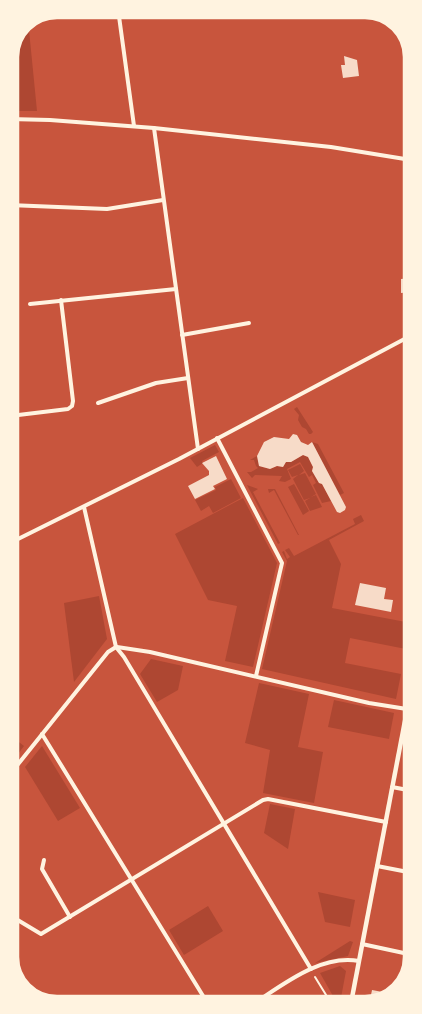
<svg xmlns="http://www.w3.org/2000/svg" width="422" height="1014" font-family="Jost,sans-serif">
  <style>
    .green { fill: #ae4732 }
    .building { fill: #f7dbc8 }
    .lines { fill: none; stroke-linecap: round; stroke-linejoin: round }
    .service { stroke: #fff3e0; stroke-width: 2 }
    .minor { stroke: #fff3e0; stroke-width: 4 }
    .tertiary { stroke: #fff3e0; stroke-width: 4.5 }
    .rim { fill: none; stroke: #fff3e0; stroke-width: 2.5 }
  </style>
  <rect width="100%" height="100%" fill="#c8553d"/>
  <g class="green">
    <polygon points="28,20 37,111 9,111 9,53 23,22"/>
    <polygon points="297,407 313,432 311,434 309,434 306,429 302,427 298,420 299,415 294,409"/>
    <polygon points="312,442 318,444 344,493 340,495"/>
    <polygon points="215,445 219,452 202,461 203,463 197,467 190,458"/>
    <polygon points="303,455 308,457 313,467 312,471 319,483 322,484 331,501 322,503 313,485 316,483 312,475 309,477 300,462 287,469 291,479 285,482 279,481 282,476 255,475 252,478 247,472 251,472 258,468 256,466 254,460 250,460 257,456 259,466 270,469 277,466 283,467 286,462 291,462"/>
    <polygon points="300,464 304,471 299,475 305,473 316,494 311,497 316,495 322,507 310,511 305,501 310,498 304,500 293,479 298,475 292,477 288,470"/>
    <polygon points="231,479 241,498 213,513 209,506 201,511 195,500 216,490 215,487"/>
    <polygon points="294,484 309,511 303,515 288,487"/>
    <polygon points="247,485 258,489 253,492 280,543 278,544"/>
    <polygon points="268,489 275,489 299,535 298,535 274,490 269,493"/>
    <polygon points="243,498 277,563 253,667 225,661 237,606 208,600 175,534"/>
    <polygon points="361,515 364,521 329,540 341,564 332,608 411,623 406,649 350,638 345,663 401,674 396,699 262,669 287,561 282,552 284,551 287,559 290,557 285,550 289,548 294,556 355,524 353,519"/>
    <polygon points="99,596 107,639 74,682 64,603"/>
    <polygon points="151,659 183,666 178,690 157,702 140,674"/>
    <polygon points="259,683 309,694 298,747 323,752 314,803 263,793 270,750 245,743"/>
    <polygon points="334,700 394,713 389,739 328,727"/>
    <polygon points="11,736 24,746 11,763"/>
    <polygon points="42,746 80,808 58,821 25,767"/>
    <polygon points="270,804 295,809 288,849 264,833"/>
    <polygon points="318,892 355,900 350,927 325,922"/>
    <polygon points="208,906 223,931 184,955 169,930"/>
    <polygon points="350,941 353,942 348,956 315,963"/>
    <polygon points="340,966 346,971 340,1003 337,1003 320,973"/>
  </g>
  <g class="building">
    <polygon points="344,56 357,60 359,76 343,78 341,65 345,65"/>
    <polygon points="411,278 411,292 401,293 401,279"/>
    <polygon points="293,434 297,435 301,442 308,445 312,442 346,507 345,510 340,513 337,512 322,484 319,483 312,471 313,467 308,457 303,455 291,462 286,462 283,467 277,466 270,469 259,466 257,456 264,442 274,437 289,439"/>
    <polygon points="216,456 227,479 213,486 215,489 195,499 188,486 209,475 209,471 202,463"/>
    <polygon points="360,583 386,588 384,599 393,600 391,612 355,605"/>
    <polygon points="372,990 393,994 381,1003 370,1000"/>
  </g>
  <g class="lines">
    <polyline class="service" points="315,977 331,1003"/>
    <g class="minor">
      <polyline points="118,9 134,126"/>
      <polyline points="9,119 50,120 154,128 331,147 411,160"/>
      <polyline points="154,128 198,449"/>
      <polyline points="9,205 107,209 163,200"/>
      <polyline points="30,304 176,289"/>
      <polyline points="182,335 249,323"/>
      <polyline points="98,403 156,383 188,378"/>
      <polyline points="10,416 68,409 72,406 73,401 61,300"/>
      <polyline points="217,438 282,563 256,676"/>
      <polyline points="84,507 116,647 124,657 311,969"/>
      <polyline points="10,543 179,459 412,335"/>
      <polyline points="117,647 150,652 369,703 413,710"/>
      <polyline points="42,734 208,1004"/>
      <polyline points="11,773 108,652 116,647"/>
      <polyline points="392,787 413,791"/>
      <polyline points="44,860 42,869 70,917"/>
      <polyline points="377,866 413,873"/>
      <polyline points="11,916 41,934 263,800 268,799 386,822"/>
      <polyline points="362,944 413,955"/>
      <path d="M253,1004c31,-20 68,-50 106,-43"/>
    </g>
    <polyline class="tertiary" points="351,1003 413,679"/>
  </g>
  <path d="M0 0H422V1014H0ZM57 18H365A39 39 0 0 1 404 57V957A39 39 0 0 1 365 996H57A39 39 0 0 1 18 957V57A39 39 0 0 1 57 18Z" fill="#fff3e0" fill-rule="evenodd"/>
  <path class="rim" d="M57 18H365A39 39 0 0 1 404 57V957A39 39 0 0 1 365 996H57A39 39 0 0 1 18 957V57A39 39 0 0 1 57 18Z"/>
</svg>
